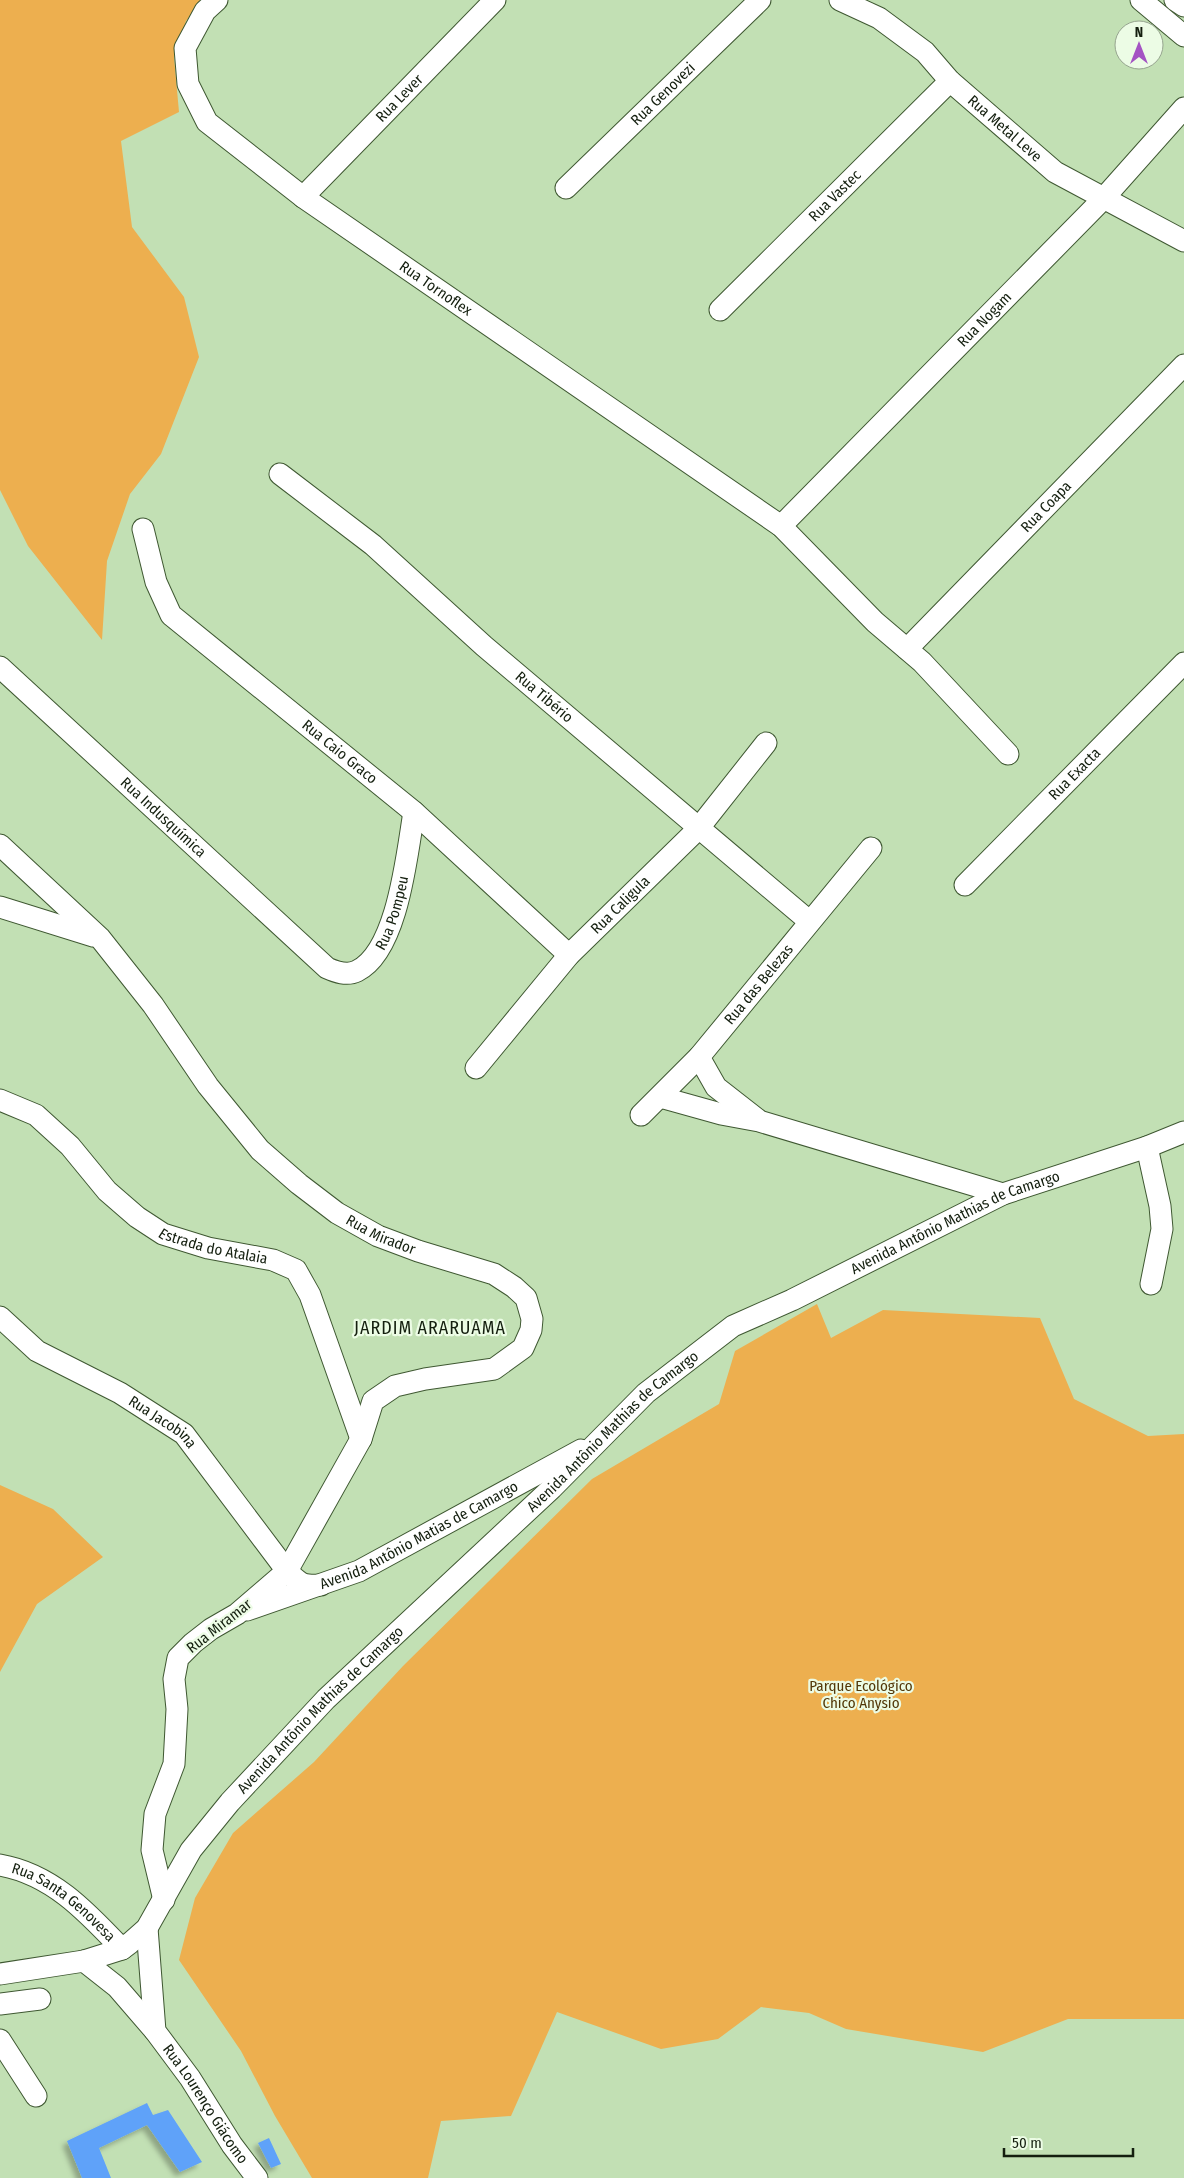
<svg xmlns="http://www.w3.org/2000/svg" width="1184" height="2178" font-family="'Fira Sans Condensed',sans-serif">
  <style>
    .green { fill: #edaf4f }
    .building { fill: #5ea2f9; filter: url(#shadow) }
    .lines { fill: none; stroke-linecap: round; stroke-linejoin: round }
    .minor-casing { stroke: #3f5832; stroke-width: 23 }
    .minor { stroke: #fff; stroke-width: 21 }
    .labels { text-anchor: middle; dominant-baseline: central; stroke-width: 4.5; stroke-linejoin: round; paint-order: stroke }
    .street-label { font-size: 15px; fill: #141f0f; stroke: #ecfce5 }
    .park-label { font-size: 15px; fill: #533809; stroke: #ecfce5 }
    .quarter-label { font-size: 18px; letter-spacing: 1px; fill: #141f0f; stroke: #ecfce5 }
  </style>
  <defs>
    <filter id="shadow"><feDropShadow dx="-4.5" dy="4.5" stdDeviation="2.5" flood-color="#0004"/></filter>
  </defs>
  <rect width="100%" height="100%" fill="#c2e0b4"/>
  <g class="green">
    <polygon points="0,0 202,0 186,21 174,57 179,112 121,141 132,227 184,297 199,357 161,454 130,494 107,561 102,640 28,546 0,490"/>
    <polygon points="817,1304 831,1338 883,1310 1040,1318 1074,1399 1148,1436 1184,1434 1184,2019 1068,2019 983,2052 846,2029 809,2013 761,2007 718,2039 661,2049 557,2012 511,2116 441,2121 428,2178 312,2178 275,2116 241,2051 179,1960 195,1898 233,1833 314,1762 403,1666 592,1479 719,1404 735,1351"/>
    <polygon points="0,1485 53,1509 103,1557 37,1604 0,1672"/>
  </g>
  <g class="building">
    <polygon points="147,2103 153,2115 168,2110 202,2162 180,2172 147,2125 99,2148 111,2178 82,2178 67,2141"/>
    <polygon points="269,2138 281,2164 271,2168 258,2143"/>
  </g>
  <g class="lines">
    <g class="minor-casing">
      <g id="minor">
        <path id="s1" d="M217,0l-12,11 -20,37 3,36 19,38 96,75 478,329 94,96 47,40 86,92"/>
        <path id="s2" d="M840,0l39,18 46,34 25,29 105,91 129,69"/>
        <polyline points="1141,0 1184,36"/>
        <polyline points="1175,0 1184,6"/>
        <path id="s3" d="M566,188l194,-188"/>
        <path id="s4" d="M303,197l192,-197"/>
        <path id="s5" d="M720,310l230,-229"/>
        <path id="s6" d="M280,474l93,71 111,101 325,275"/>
        <path id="s7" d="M781,526l322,-327 81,-91"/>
        <path id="s8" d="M143,529l13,53 15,33 243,197 155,143"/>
        <path id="s9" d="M907,649l277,-284"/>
        <path id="s10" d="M0,667l327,301c9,4 20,8 30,3 41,-20 50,-118 57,-159"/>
        <path id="s11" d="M0,845l100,93 53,67 55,81 52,64 39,34 38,29 41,23 40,15 76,23 20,13 12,11 6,21 -1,11 -8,18 -29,21 -69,10 -30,7 -22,15 -12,38 -74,132 -50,43 -26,15 -18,14 -15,15 -4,21 3,30 -3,55 -19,50 -3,36 12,50"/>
        <path id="s12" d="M965,885l219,-222"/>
        <polyline points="0,907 93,936"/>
        <polyline points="699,1057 716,1087 757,1119"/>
        <path id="s13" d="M476,1068l93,-113 129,-126 68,-86"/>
        <polyline points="660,1097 721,1114 759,1121 1003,1194"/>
        <path id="s14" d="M0,1100l36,15 34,31 37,45 30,26 26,17 45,14 65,12 23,10 14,25 51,144"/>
        <path id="s15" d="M641,1115l58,-58 172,-209"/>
        <polyline points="1147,1147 1160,1206 1162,1229 1151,1284"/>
        <path id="s16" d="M0,1317l37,34 83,42 64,41 103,137c13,13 15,15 34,14"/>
        <path id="s17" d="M247,1610l112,-39 222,-121"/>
        <path id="s18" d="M0,1865c52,9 87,47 122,84"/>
        <path id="s19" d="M147,1928l8,103 35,47 42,67 25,33"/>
        <polyline points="84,1961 117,1987 155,2031"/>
        <path id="s20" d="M0,1974l84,-13 38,-12 8,-6 17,-15 44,-78 39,-48 96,-103 226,-211 94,-95 87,-67 59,-26 211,-106 144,-47 37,-15"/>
        <polyline points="0,2004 40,1999"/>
        <polyline points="0,2040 36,2096"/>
      </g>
    </g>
    <use href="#minor" class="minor"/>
  </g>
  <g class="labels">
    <g class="street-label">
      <text stroke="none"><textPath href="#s3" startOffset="135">Rua Genovezi</textPath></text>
      <text stroke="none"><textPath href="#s4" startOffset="138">Rua Lever</textPath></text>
      <text stroke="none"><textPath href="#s2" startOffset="211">Rua Metal Leve</textPath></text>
      <text stroke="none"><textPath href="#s5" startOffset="162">Rua Vastec</textPath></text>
      <text stroke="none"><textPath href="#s1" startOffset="420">Rua Tornoflex</textPath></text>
      <text stroke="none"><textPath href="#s7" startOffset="290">Rua Nogam</textPath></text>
      <text stroke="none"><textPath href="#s9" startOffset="199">Rua Coapa</textPath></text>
      <text stroke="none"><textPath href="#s6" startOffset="346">Rua Tibério</textPath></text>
      <text stroke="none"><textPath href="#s8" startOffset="308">Rua Caio Graco</textPath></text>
      <text stroke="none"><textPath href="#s12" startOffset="156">Rua Exacta</textPath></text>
      <text stroke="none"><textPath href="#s10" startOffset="222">Rua Indusquímica</textPath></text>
      <text stroke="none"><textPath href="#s13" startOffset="218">Rua Caligula</textPath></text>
      <text stroke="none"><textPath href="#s10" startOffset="546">Rua Pompeu</textPath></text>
      <text stroke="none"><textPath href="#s15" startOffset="176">Rua das Belezas</textPath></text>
      <text stroke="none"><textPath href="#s20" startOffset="1248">Avenida Antônio Mathias de Camargo</textPath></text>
      <text stroke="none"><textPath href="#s11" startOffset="551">Rua Mirador</textPath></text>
      <text stroke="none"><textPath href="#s14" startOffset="266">Estrada do Atalaia</textPath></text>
      <text stroke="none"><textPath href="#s16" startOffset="195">Rua Jacobina</textPath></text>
      <text stroke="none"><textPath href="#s20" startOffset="842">Avenida Antônio Mathias de Camargo</textPath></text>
      <text stroke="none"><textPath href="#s17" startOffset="188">Avenida Antônio Matias de Camargo</textPath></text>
      <text transform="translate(219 1626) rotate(-38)">Rua Miramar</text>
      <text stroke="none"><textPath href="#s20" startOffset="438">Avenida Antônio Mathias de Camargo</textPath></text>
      <text stroke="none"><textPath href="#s18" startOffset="75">Rua Santa Genovesa</textPath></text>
      <text stroke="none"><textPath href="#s19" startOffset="192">Rua Lourenço Giácomo</textPath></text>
    </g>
    <g class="park-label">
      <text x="861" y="1686">Parque Ecológico<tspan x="861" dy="17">Chico Anysio</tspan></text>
    </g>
    <g class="quarter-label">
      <text x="430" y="1328">JARDIM ARARUAMA</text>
    </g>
  </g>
  <g transform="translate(1139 45)"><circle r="24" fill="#ecfce5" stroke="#96a48f"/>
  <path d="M0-4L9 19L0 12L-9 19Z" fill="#a453c3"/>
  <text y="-8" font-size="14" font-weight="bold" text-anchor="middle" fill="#141f0f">N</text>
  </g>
  <path d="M1004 2148v8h129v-8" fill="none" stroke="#141f0f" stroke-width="2.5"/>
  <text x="1012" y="2148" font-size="15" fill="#141f0f" stroke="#ecfce5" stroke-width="4" paint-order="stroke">50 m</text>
</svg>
